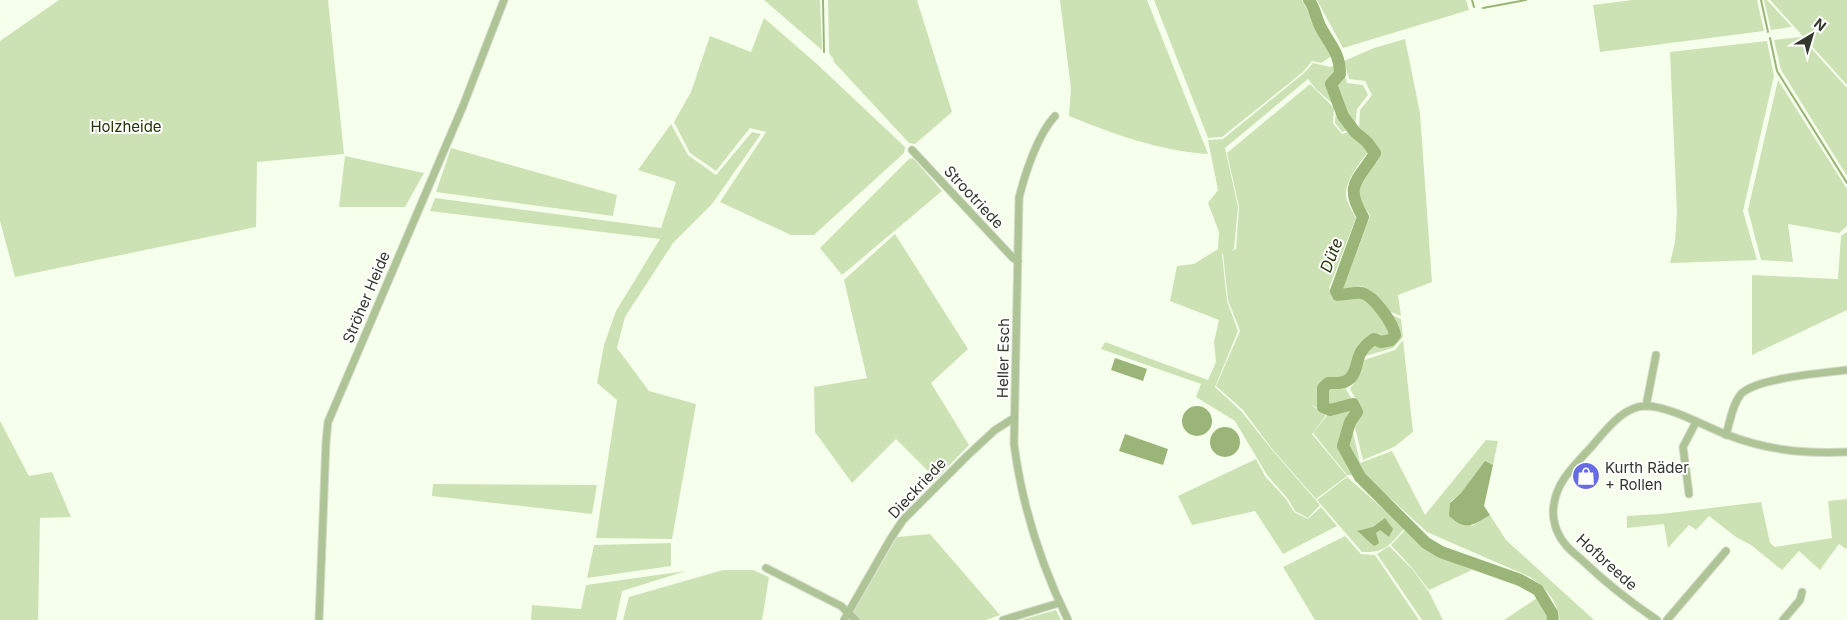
<svg xmlns="http://www.w3.org/2000/svg" width="1847" height="620" font-family="Inter,sans-serif">
  <style>
    .green { fill: #cde2b4 }
    .water { fill: #9ab577 }
    .lines { fill: none; stroke-linecap: round; stroke-linejoin: round }
    .stream { stroke: #9ab577; stroke-width: 2 }
    .river { stroke: #9ab577; stroke-width: 12 }
    .minor-casing { stroke: #d3dbc9; stroke-width: 9 }
    .minor { stroke: #afc496; stroke-width: 7 }
    .labels { text-anchor: middle; dominant-baseline: central; stroke-width: 4; stroke-linejoin: round; paint-order: stroke }
    .park-label { font-size: 15px; fill: #233405; stroke: #fff }
    .street-label { font-size: 15px; fill: #33382c; stroke: #fff }
    .poi-label { font-size: 15px; fill: #33382c; stroke: #fff; text-anchor: start }
    .water-label { font-size: 16px; font-style: italic; fill: #28390b; stroke: #fff }
  </style>
  <rect width="100%" height="100%" fill="#f6ffec"/>
  <g class="green">
    <polygon points="59,0 328,0 344,154 257,162 256,227 15,277 0,221 0,41"/>
    <polygon points="764,0 820,0 822,50"/>
    <polygon points="828,0 917,0 952,112 915,144 909,143 833,61 834,60 829,53"/>
    <path d="M1060,0h87l61,154c-48,-3 -95,-20 -139,-38l2,-27z"/>
    <polygon points="1154,0 1302,0 1332,56 1321,63 1312,61 1303,72 1222,137 1208,138"/>
    <polygon points="1317,0 1466,0 1469,10 1343,48"/>
    <polygon points="1633,0 1757,0 1764,31 1600,52 1593,5"/>
    <polygon points="1764,0 1767,0 1792,27 1771,30"/>
    <polygon points="1770,0 1847,0 1847,85"/>
    <polygon points="764,18 817,64 905,147 904,153 814,235 791,235 720,202 766,132 750,128 716,171 690,153 674,122 691,92 710,36 751,52"/>
    <polygon points="1801,37 1847,88 1847,176 1781,70 1774,40"/>
    <path d="M1405,39l15,74 12,169 -34,13 3,21 -13,-5 -12,-16 -14,-9 -19,3 27,-73c-2,-4 -6,-9 -9,-13 -9,-19 11,-35 20,-50l-10,-15 -12,-9 1,-19 12,-15 -7,-14 -16,-2 -5,-18 30,-13z"/>
    <polygon points="1767,41 1774,76 1743,211 1757,260 1670,263 1675,242 1677,213 1670,52"/>
    <path d="M1313,63l17,4 11,-4 6,20 16,2 5,10 -11,14 -2,19 -13,4 -7,-9 1,-16 -20,-18 -8,-10 -83,69 13,59 -4,42 -3,2 5,-2 3,-42 -12,-54 83,-69 24,24 -1,15 9,11 6,-2 17,11 3,9c-8,10 -20,26 -22,39 -1,10 6,19 10,27l-27,70 8,13c28,-4 28,-6 45,17l6,-5 13,6 2,18 -10,11 -31,9 -5,16 -11,16 13,23 -8,11 9,40 32,-12 33,64 61,-75 12,1 -5,24 -8,-3 -24,31 -11,9 22,24 18,-11 16,25 88,80h-34c-3,-19 -14,-33 -30,-43l-103,-45 -61,-56 -19,-1 -34,-42 15,-19 -18,-10 16,11 -14,19 35,42 -31,23 -43,-49 -30,-40 -27,-24 24,-55 -12,-31 -5,-46h-1l5,47 11,30 -23,56 26,24 32,40 47,54 -12,13 -13,-7 -7,-12 -21,-24 -32,-54 -39,-24 5,-13 -100,-35 4,-7 103,38 8,-18 -2,-20 5,-22 -49,-19 7,-35 17,-2 24,-15 1,-17 -11,-29 10,-13 -10,-50 15,-1 81,-66z"/>
    <polygon points="1778,80 1847,189 1847,226 1839,233 1788,224 1793,262 1761,260 1748,210"/>
    <polygon points="671,124 688,155 716,175 752,132 761,134 712,204 673,243 625,317 617,348 649,391 696,404 672,539 596,538 617,400 597,383 604,345 616,311 660,239 430,211 435,198 661,228 676,182 638,170"/>
    <polygon points="451,148 617,195 613,216 436,192"/>
    <polygon points="345,156 424,173 405,207 339,207"/>
    <polygon points="913,158 942,191 842,275 820,248 909,159"/>
    <polygon points="1847,232 1847,310 1752,355 1752,275 1838,279 1841,236"/>
    <polygon points="895,234 968,349 931,383 969,445 936,479 896,439 852,483 815,432 814,387 867,378 844,280"/>
    <polygon points="1403,340 1413,432 1394,447 1363,460 1354,424 1363,412 1350,389 1360,374 1364,360 1395,350"/>
    <polygon points="0,421 29,476 52,472 71,517 40,518 38,620 0,620"/>
    <polygon points="1256,459 1265,476 1286,499 1294,512 1308,519 1321,507 1337,526 1283,554 1255,511 1192,525 1178,496"/>
    <path d="M1347,477l58,51c-15,16 -19,25 -43,24l-45,-52z"/>
    <polygon points="433,484 597,485 592,514 432,496"/>
    <polygon points="1847,499 1847,547 1846,549 1839,544 1820,570 1799,551 1782,570 1751,545 1736,537 1709,516 1696,530 1689,525 1668,548 1664,524 1627,528 1627,516 1661,514 1761,502 1770,543 1775,547 1832,538 1828,501"/>
    <polygon points="1406,529 1424,547 1439,556 1472,570 1429,590 1413,569 1391,545"/>
    <polygon points="930,534 1000,615 986,620 849,620 897,537"/>
    <polygon points="1345,536 1361,554 1375,555 1419,620 1315,620 1283,567"/>
    <polygon points="671,543 671,566 587,578 594,545"/>
    <polygon points="1389,546 1413,570 1429,592 1443,620 1422,620 1377,554"/>
    <polygon points="723,570 753,570 769,577 762,620 623,620 629,597"/>
    <polygon points="686,571 622,591 616,620 531,620 532,605 581,609 586,585"/>
    <polygon points="1537,598 1546,614 1547,620 1504,620"/>
    <polygon points="1056,610 1061,620 1021,620"/>
  </g>
  <g class="water">
    <polygon points="1115,358 1147,369 1143,381 1111,370"/>
    <circle cx="1197" cy="421" r="15"/>
    <circle cx="1225" cy="442" r="15"/>
    <polygon points="1125,434 1168,449 1163,465 1119,451"/>
    <path d="M1485,461l8,4 -9,41 6,9c-18,11 -24,16 -41,1l1,-13 11,-10z"/>
    <path d="M1385,518l8,11 -4,8 -9,-7 -4,3 3,10 -4,3c-6,-3 -12,-11 -18,-15l16,-4z"/>
  </g>
  <g class="lines">
    <g class="stream">
      <polyline points="823,0 824,52"/>
      <polyline points="1472,0 1474,7"/>
      <polyline points="1761,0 1768,32"/>
      <polyline points="1483,8 1526,0"/>
      <polyline points="1770,38 1777,71 1847,183"/>
    </g>
    <path class="river" d="M1309,0c6,8 7,18 11,26 9,18 20,26 20,48l-9,10 12,32 12,16 12,10 8,11c-16,27 -32,31 -12,64l-27,74 2,4c7,0 17,-3 24,-2 12,3 31,30 33,42l-4,5 -10,2 -7,-3c-6,4 -11,8 -14,15 -4,8 -3,20 -12,26 -5,4 -13,3 -20,3l-5,5v19l7,3 23,-6 4,8 -7,10 -7,24 17,31 66,66 15,9 79,28 18,10 14,23 1,7"/>
    <g class="minor-casing">
      <g id="minor">
        <path d="M1055,116c-17,18 -30,57 -36,82l-5,246c8,61 27,121 54,176"/>
        <polyline points="912,150 1013,258 1018,261"/>
        <polyline points="1646,406 1656,355"/>
        <path d="M1726,435c4,-13 6,-30 15,-41 15,-16 82,-21 106,-24"/>
        <polyline points="1689,494 1683,447 1696,422"/>
        <polyline points="766,568 841,606 856,620"/>
        <polyline points="319,620 326,442 328,422 463,106 504,0"/>
        <polyline points="844,620 891,538 903,520 967,456 995,430 1014,418"/>
        <polyline points="1003,620 1059,603"/>
        <path d="M1657,620c-27,-18 -51,-37 -74,-59 -9,-8 -20,-16 -25,-28 -4,-8 -6,-20 -4,-29 3,-24 24,-42 39,-59 13,-15 31,-40 54,-39 24,1 55,19 78,28 41,16 78,20 122,18"/>
        <polyline points="1667,620 1726,551"/>
        <polyline points="1783,620 1800,600 1802,592"/>
      </g>
    </g>
    <use href="#minor" class="minor"/>
  </g>
  <defs>
    <g id="shop-disc" transform="scale(1.4375)"><circle r="9.5" fill="#676be4" stroke="#fff"/><path d="M-5-2.5h2.3a2.7 3.5 0 0 1 5.4 0H5L5.5 6h-11ZM-1.5-2.5h3a1.5 2.3 0 0 0-3 0Z" fill="#fff"/></g>
  </defs>
  <g fill-rule="evenodd">
    <use href="#shop-disc" x="1586" y="476"/>
  </g>
  <g class="labels">
    <g class="park-label">
      <text x="126" y="126">Holzheide</text>
    </g>
    <g class="street-label">
      <text transform="translate(974 197) rotate(47)">Strootriede</text>
      <text transform="translate(366 297) rotate(-67)">Ströher Heide</text>
      <text transform="translate(1003 358) rotate(-89)">Heller Esch</text>
      <text transform="translate(917 488) rotate(-47)">Dieckriede</text>
      <text transform="translate(1607 562) rotate(42)">Hofbreede</text>
    </g>
    <g class="poi-label">
      <text x="1605" y="467">Kurth Räder<tspan x="1605" dy="17">+ Rollen</tspan></text>
    </g>
    <g class="water-label">
      <text transform="translate(1331 255) rotate(-69)">Düte</text>
    </g>
  </g>
  <g transform="translate(1812 35) rotate(38)" stroke="#ffffff" stroke-width="4" paint-order="stroke">
  <path d="M0-4L9 19L0 12L-9 19Z" fill="#33382c"/>
  <text y="-8" font-size="14" font-weight="bold" text-anchor="middle" fill="#33382c">N</text>
  </g>
</svg>
